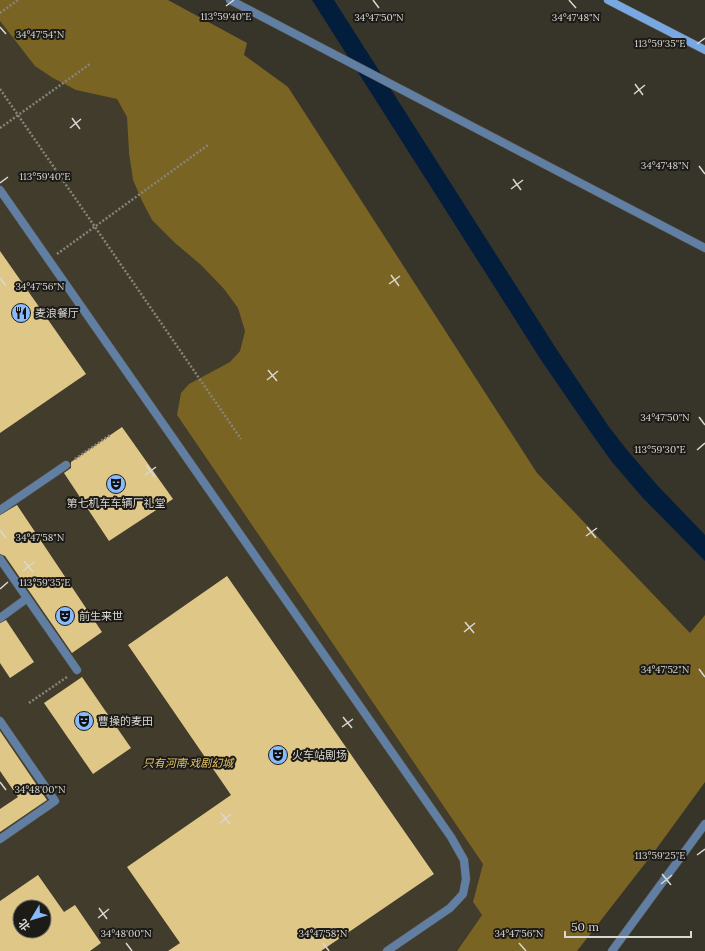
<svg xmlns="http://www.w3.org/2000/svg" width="705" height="951" font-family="Lora,'Noto Sans SC',serif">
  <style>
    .built { fill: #423c2c; fill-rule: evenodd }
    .forest { fill: #7a6423 }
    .water { fill: #031d3d }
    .building { fill: #dfc787; fill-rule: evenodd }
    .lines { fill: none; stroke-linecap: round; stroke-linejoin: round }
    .service-casing { stroke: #545148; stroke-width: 9 }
    .pedestrian-casing { stroke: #545148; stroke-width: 9 }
    .tertiary-casing { stroke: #545148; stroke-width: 9 }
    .secondary-casing { stroke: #545148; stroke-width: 9 }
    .path { stroke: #87847c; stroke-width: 2.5; stroke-dasharray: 2 2; stroke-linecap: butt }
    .service { stroke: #617ea3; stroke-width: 8 }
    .pedestrian { stroke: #617ea3; stroke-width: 8 }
    .tertiary { stroke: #617ea3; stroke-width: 8 }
    .secondary { stroke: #79a7e2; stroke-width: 8 }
    .ticks { fill: none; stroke: #d9d7d1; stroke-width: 1.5 }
    .labels { text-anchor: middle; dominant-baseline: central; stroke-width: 4; stroke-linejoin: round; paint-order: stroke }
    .poi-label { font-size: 11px; fill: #d9d7d1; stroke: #1d1b17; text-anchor: start }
    .park-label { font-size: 11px; font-style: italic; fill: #e4c468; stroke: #1d1b17 }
    .ticks-label { font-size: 10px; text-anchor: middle; fill: #d9d7d1; stroke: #1d1b17; stroke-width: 4; stroke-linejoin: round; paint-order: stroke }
  </style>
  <rect width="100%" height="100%" fill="#37342a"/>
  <path class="built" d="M0,21l6,7 70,62 41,9 10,18 2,36 4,27 9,21 10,19 23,23 26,22 23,24 14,19 7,23 -5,20 -10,11 -41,22 -12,31 306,449 -10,38 9,13 -26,36h-456zM20,907h24v24h-24z"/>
  <polygon class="forest" points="0,0 168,0 247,43 244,55 288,87 537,473 690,633 705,615 705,782 654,852 577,951 457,951 482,915 473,902 483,864 177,415 181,393 189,384 230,362 240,351 245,331 238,308 224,289 201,265 175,243 152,220 142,201 133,180 129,153 127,117 117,99 76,90 53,78 35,66 0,21"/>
  <polygon class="water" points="312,0 334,0 557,350 609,427 627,450 657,485 705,535 705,561 643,498 612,462 594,437 541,360"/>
  <g class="building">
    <polygon points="0,251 86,374 0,433"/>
    <polygon points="122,427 173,499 109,541 64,473 71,468 71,462"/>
    <polygon points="17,505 102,632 72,653 5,556 0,554 0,515"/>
    <polygon points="227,576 434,874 321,951 168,951 180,943 127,867 231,795 128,645"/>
    <polygon points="6,620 34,662 10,678 0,663 0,623"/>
    <polygon points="82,677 131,748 93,774 44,703"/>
    <polygon points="0,731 47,800 0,832 0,809 18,797 0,771"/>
    <path d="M38,875l26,37 11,-7 26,38 -11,8h-90v-50zM20,907h24v24h-24z"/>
  </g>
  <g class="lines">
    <g class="service-casing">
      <polyline id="service" points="0,190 451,837 464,860 466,879 463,894 450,908 387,951"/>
    </g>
    <g class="pedestrian-casing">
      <g id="pedestrian">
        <polyline points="0,510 66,465"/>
        <polyline points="0,559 77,670"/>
        <polyline points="0,618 26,599"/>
        <polyline points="0,721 55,801 0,839"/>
      </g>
    </g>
    <g class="tertiary-casing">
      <g id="tertiary">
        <polyline points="230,0 705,248"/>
        <polyline points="612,951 705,824"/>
      </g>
    </g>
    <g class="secondary-casing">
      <polyline id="secondary" points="608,0 705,50"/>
    </g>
    <g class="path">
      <polyline points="0,13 18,0"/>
      <polyline points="0,89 241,439"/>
      <polyline points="0,128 90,64"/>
      <polyline points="57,254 208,145"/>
      <polyline points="75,459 110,435"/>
      <polyline points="29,703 67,677"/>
    </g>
    <use href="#service" class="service"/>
    <use href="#pedestrian" class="pedestrian"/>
    <use href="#tertiary" class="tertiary"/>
    <use href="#secondary" class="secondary"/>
  </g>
  <path class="ticks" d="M373,0l6,8M569,0l7,8M226,6l8,-6M0,27l6,7M697,44l8,-6M635,84l8,11M634,94l11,-9M72,118l8,11M70,128l11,-9M699,166l6,8M513,179l8,11M0,183l8,-6M511,189l12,-9M391,275l8,11M0,278l6,8M389,284l11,-8M268,370l9,11M267,380l11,-9M699,417l6,8M697,450l8,-7M146,465l9,12M145,475l11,-8M587,527l9,11M0,530l6,8M586,536l11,-8M24,561l9,11M23,571l11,-9M0,589l8,-7M465,622l9,11M464,632l11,-9M699,669l6,8M343,717l9,11M342,727l11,-8M0,782l6,8M221,813l9,11M220,823l11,-9M697,855l8,-6M662,874l9,11M661,884l11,-9M99,908l8,11M98,918l11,-9M126,943l6,8M323,943l6,8M519,943l7,8"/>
  <defs>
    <g id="restaurant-disc" transform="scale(1)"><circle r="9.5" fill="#88bafc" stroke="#1d1b17"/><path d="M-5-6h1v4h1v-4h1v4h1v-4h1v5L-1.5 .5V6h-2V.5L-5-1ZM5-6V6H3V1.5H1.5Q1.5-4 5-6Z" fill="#111"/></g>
    <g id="theatre-disc" transform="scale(1)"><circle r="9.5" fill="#88bafc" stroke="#1d1b17"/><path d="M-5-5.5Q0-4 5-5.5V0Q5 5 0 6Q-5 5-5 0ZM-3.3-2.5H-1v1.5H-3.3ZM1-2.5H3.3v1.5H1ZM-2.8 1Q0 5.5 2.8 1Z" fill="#111"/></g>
  </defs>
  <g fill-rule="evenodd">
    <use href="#restaurant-disc" x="21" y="313"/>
    <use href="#theatre-disc" x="116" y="484"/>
    <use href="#theatre-disc" x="65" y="616"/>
    <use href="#theatre-disc" x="84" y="721"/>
    <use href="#theatre-disc" x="278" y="755"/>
  </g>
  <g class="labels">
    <g class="poi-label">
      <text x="35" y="313">麦浪餐厅</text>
      <text x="116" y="503" text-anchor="middle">第七机车车辆厂礼堂</text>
      <text x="79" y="616">前生来世</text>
      <text x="98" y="721">曹操的麦田</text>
      <text x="292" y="755">火车站剧场</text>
    </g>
    <g class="park-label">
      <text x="188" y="763">只有河南·戏剧幻城</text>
    </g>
  </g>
  <g class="ticks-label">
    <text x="226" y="20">113°59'40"E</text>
    <text x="379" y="21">34°47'50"N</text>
    <text x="576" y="21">34°47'48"N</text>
    <text x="40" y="38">34°47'54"N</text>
    <text x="660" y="47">113°59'35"E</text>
    <text x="665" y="169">34°47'48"N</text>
    <text x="45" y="180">113°59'40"E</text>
    <text x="40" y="290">34°47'56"N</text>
    <text x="665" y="421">34°47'50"N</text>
    <text x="660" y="453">113°59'30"E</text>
    <text x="40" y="541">34°47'58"N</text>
    <text x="45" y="586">113°59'35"E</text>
    <text x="665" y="673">34°47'52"N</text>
    <text x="40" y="793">34°48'00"N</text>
    <text x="660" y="859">113°59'25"E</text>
    <text x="126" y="937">34°48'00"N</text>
    <text x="323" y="937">34°47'58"N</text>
    <text x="519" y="937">34°47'56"N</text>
  </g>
  <g transform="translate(32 919) rotate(232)"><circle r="19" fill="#1d1b17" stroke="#686661"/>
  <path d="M0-3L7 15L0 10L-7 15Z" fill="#88bafc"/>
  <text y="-6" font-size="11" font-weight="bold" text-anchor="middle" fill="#d9d7d1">北</text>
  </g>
  <path d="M565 931v6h126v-6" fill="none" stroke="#d9d7d1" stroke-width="2"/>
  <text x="571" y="931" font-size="12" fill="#d9d7d1" stroke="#1d1b17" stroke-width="3" paint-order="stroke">50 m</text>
</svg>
